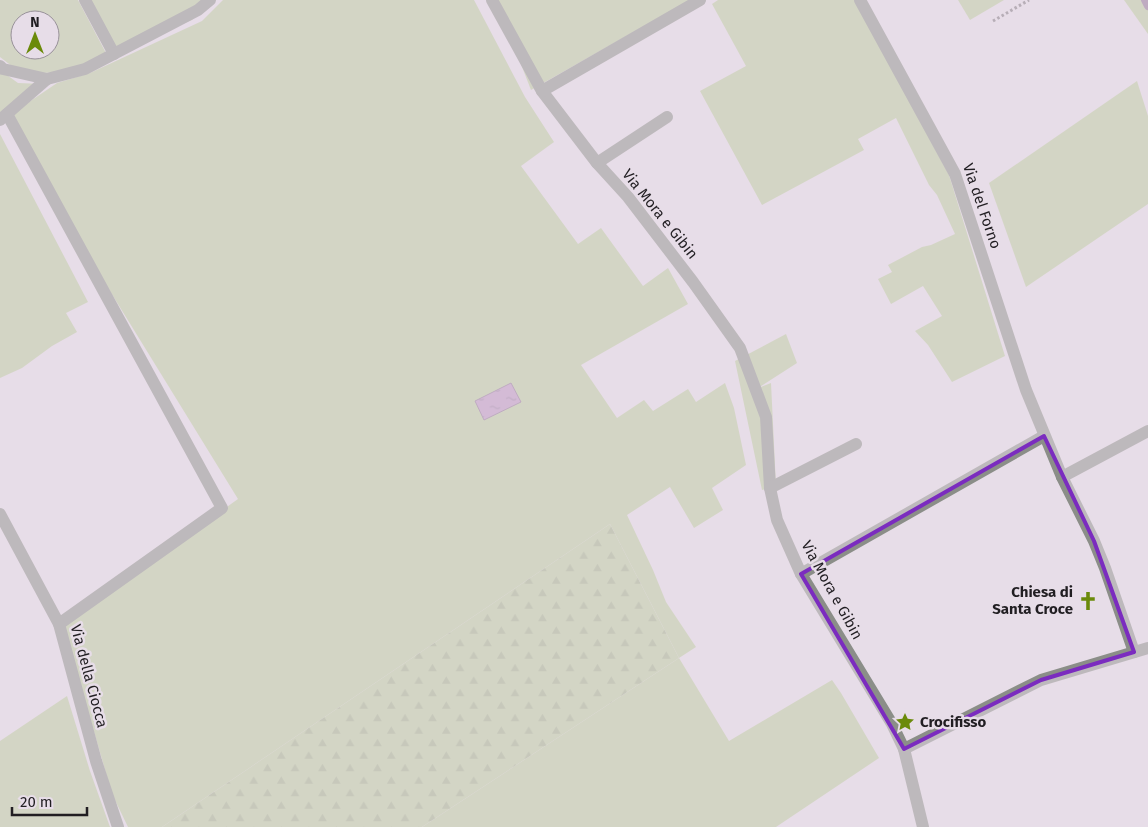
<svg xmlns="http://www.w3.org/2000/svg" width="1148" height="827" font-family="'Fira Sans',sans-serif">
  <style>
    .green { fill: #bbcd9c; fill-rule: evenodd }
    .forest { fill: url(#forest-firs) }
    .water { fill: url(#water-ripples); stroke: #8e7092 }
    .lines { fill: none; stroke-linecap: round; stroke-linejoin: round }
    .stream { stroke: #8e7092; stroke-width: 8 }
    .path { stroke: #7c767d; stroke-width: 3; stroke-dasharray: 2.5 2.5; stroke-linecap: butt }
    .minor { stroke: #8b8e88; stroke-width: 12 }
    .marked { fill: none; stroke: #7b2cbf; stroke-width: 4; stroke-linejoin: round }
    .labels { text-anchor: middle; dominant-baseline: central; stroke-width: 5; stroke-linejoin: round; paint-order: stroke }
    .street-label { font-size: 15px; fill: #211e22; stroke: #e7dde8 }
    .poi-label { font-size: 15px; font-weight: bold; fill: #211e22; stroke: #e7dde8; text-anchor: end }
  </style>
  <defs>
    <pattern id="forest-firs" width="22" height="20" patternUnits="userSpaceOnUse" patternTransform="scale(1.25)"><rect width="22" height="20" fill="#bbcd9c"/><path d="M5 1l3.5 6h-7zM16 11l3.5 6h-7z" fill="#a0b086"/></pattern>
    <pattern id="water-ripples" width="26" height="14" patternUnits="userSpaceOnUse" patternTransform="scale(1.25)"><rect width="26" height="14" fill="#bc93c2"/><path d="M2 4q2-2 4 0t4 0M15 11q2-2 4 0t4 0" fill="none" stroke="#98779d"/></pattern>
  </defs>
  <rect width="100%" height="100%" fill="#e7dde8"/>
  <g class="green">
    <path d="M0,0h78l29,55 -45,17 -40,2 -22,-17zM20,20h30v30h-30z"/>
    <polygon points="88,0 212,0 192,20 151,36 113,52"/>
    <polygon points="223,0 474,0 525,97 554,142 521,166 578,244 601,228 643,286 668,268 688,304 581,365 617,418 644,400 653,411 688,389 696,402 725,383 734,408 746,465 712,488 723,510 694,528 670,487 627,515 653,570 666,602 696,647 679,658 729,741 832,680 841,693 879,758 776,827 422,827 679,658 610,524 162,827 128,827 112,794 63,624 238,499 4,119 57,83 90,73 202,21"/>
    <polygon points="496,0 690,0 531,90"/>
    <polygon points="718,0 855,0 949,175 1005,356 952,382 928,345 915,331 942,316 923,286 891,304 878,279 892,272 888,265 922,247 931,245 955,234 937,195 929,185 896,118 858,139 864,150 762,205 700,91 746,66 712,4"/>
    <polygon points="958,0 1004,0 970,20"/>
    <polygon points="1124,0 1148,0 1148,34"/>
    <polygon points="0,70 18,83 43,84 0,114"/>
    <polygon points="1137,81 1148,116 1148,204 1026,287 989,183"/>
    <polygon points="0,134 88,302 66,313 77,332 52,346 22,368 0,378"/>
    <polygon points="786,334 797,363 758,388 771,383 776,486 762,490 735,361"/>
    <polygon points="67,696 90,771 110,827 0,827 0,741"/>
  </g>
  <polygon class="forest" points="610,524 679,658 422,827 162,827"/>
  <polygon class="water" points="511,383 521,402 484,420 475,401"/>
  <g class="lines">
    <polyline class="stream" points="1145,0 1148,6"/>
    <polyline class="path" points="993,21 1029,0"/>
    <g class="minor">
      <polyline points="85,0 114,54"/>
      <polyline points="492,0 542,91 597,163 628,197 693,282 740,348 766,417 770,488 777,520 801,574 892,724 904,749 923,827"/>
      <polyline points="860,0 955,174 1026,390 1062,477 1094,541 1105,568 1134,652"/>
      <polyline points="0,66 3,69 47,79 85,69 198,10 210,0"/>
      <polyline points="542,91 700,0"/>
      <polyline points="7,114 222,508 59,624"/>
      <polyline points="0,120 47,79"/>
      <polyline points="597,163 667,117"/>
      <polyline points="1062,477 1148,431"/>
      <polyline points="770,488 856,444"/>
      <polyline points="0,514 59,624 96,761 118,827"/>
      <polyline points="801,574 1044,436"/>
      <polyline points="904,749 1041,680 1148,648"/>
    </g>
  </g>
  <path d="M0 0H1148V827H0ZM1044,436l50,105 40,111 -93,28 -137,69 -103,-175z" fill="#e7dde8" fill-opacity=".55" fill-rule="evenodd"/>
  <path class="marked" d="M1044,436l50,105 40,111 -93,28 -137,69 -103,-175z"/>
  <defs>
    <g id="church-bare" transform="scale(1.5)"><path d="M-1.2-6h2.4v3.5h3.3v2.4h-3.3V6h-2.4V-.1h-3.3v-2.4h3.3Z" fill="#6b8a0a" stroke="#e7dde8" stroke-width="2.5" paint-order="stroke"/></g>
    <g id="sight-bare" transform="scale(1.5)"><path d="M0-6L1.8-2.2L6-1.7L2.9 1.2L3.7 5.4L0 3.3L-3.7 5.4L-2.9 1.2L-6-1.7L-1.8-2.2Z" fill="#6b8a0a" stroke="#e7dde8" stroke-width="2.5" paint-order="stroke"/></g>
  </defs>
  <g fill-rule="evenodd">
    <use href="#church-bare" x="1088" y="601"/>
    <use href="#sight-bare" x="905" y="722"/>
  </g>
  <g class="labels">
    <g class="street-label">
      <text transform="translate(982 206) rotate(71)">Via del Forno</text>
      <text transform="translate(660 214) rotate(51)">Via Mora e Gibin</text>
      <text transform="translate(832 590) rotate(61)">Via Mora e Gibin</text>
      <text transform="translate(89 676) rotate(75)">Via della Ciocca</text>
    </g>
    <g class="poi-label">
      <text x="1073" y="592">Chiesa di<tspan x="1073" dy="17">Santa Croce</tspan></text>
      <text x="920" y="722" text-anchor="start">Crocifisso</text>
    </g>
  </g>
  <g transform="translate(35 35)"><circle r="24" fill="#e7dde8" stroke="#989199"/>
  <path d="M0-4L9 19L0 12L-9 19Z" fill="#6b8a0a"/>
  <text y="-8" font-size="14" font-weight="bold" text-anchor="middle" fill="#211e22">N</text>
  </g>
  <path d="M12 807v8h75v-8" fill="none" stroke="#211e22" stroke-width="2.5"/>
  <text x="20" y="807" font-size="15" fill="#211e22" stroke="#e7dde8" stroke-width="4" paint-order="stroke">20 m</text>
</svg>
